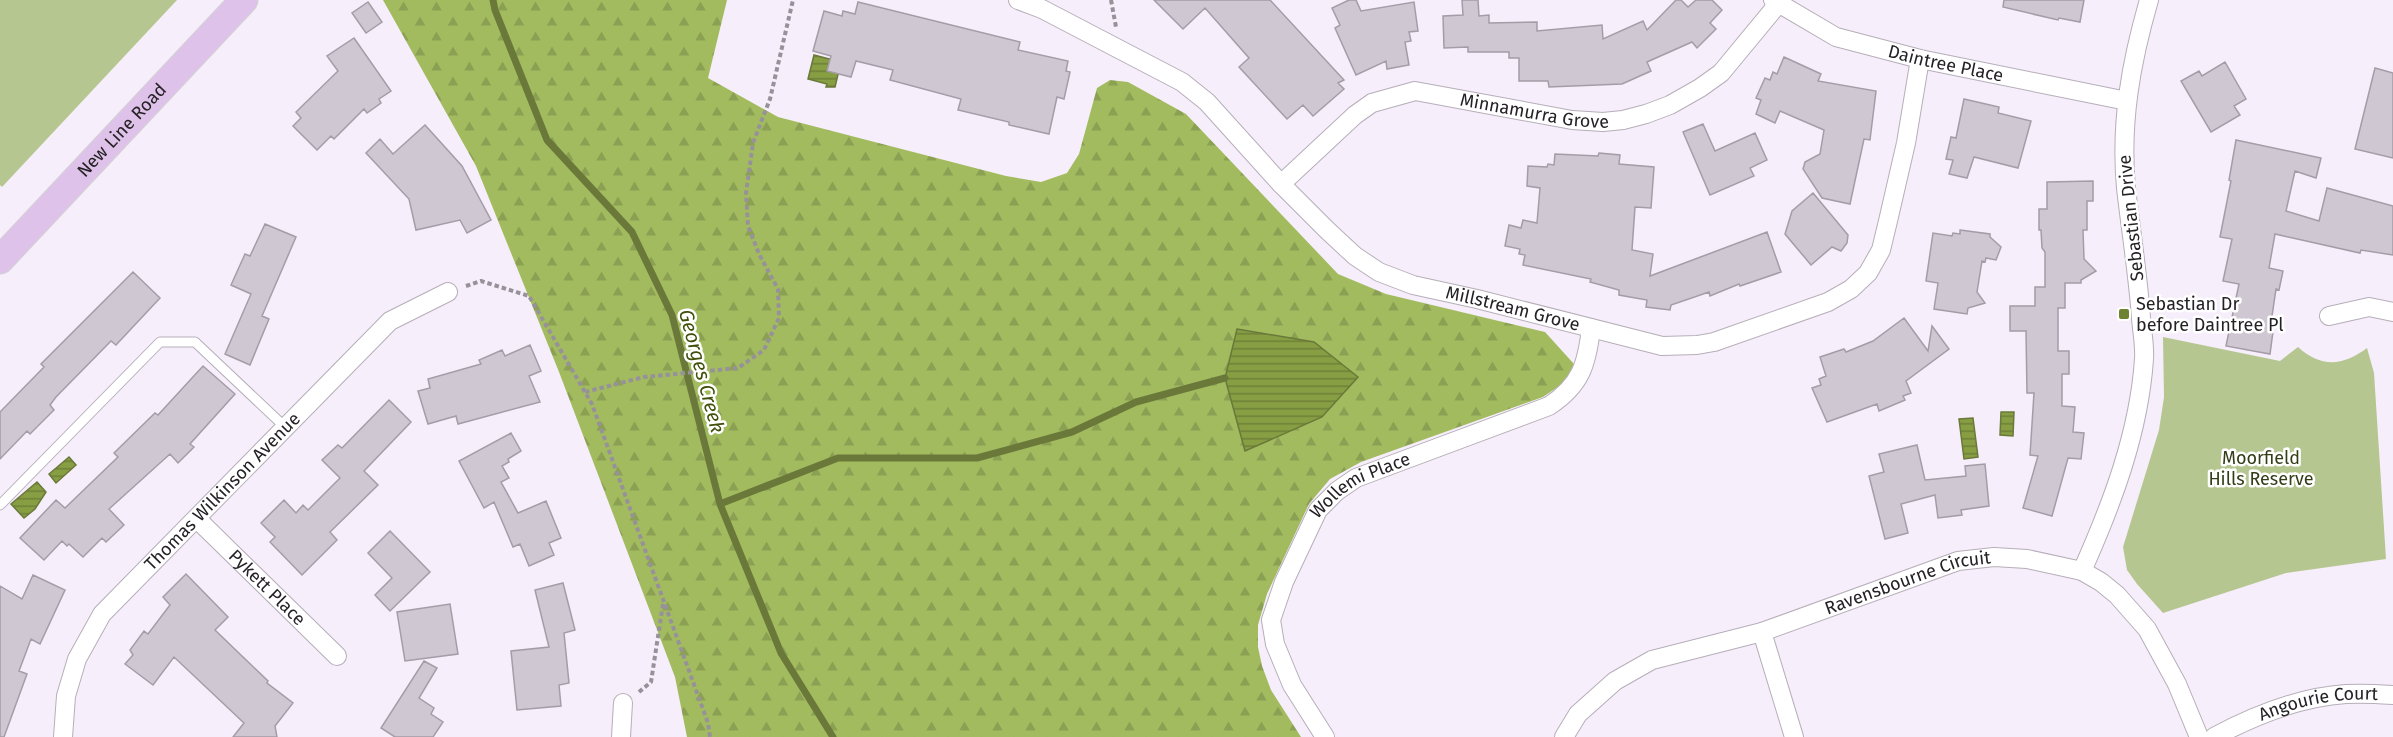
<svg xmlns="http://www.w3.org/2000/svg" width="2393" height="737" viewBox="0 0 2393 737" font-family="'Fira Sans',sans-serif">
<style>
.forest{fill:url(#forest-firs)}
.park{fill:#b6c690}
.water{fill:url(#water-rules);stroke:#6a793a;stroke-width:1.5}
.lines{fill:none;stroke-linecap:round;stroke-linejoin:round}
.stream{stroke:#6a793a;stroke-width:7}
.building{fill:#cfc7d2;stroke:#a49da7;stroke-width:1.5}
.service-casing{stroke:#b6aeb9;stroke-width:11}
.minor-casing{stroke:#b6aeb9;stroke-width:20}
.primary-casing{stroke:#d3d3d4;stroke-width:29}
.path{stroke:#97929a;stroke-width:4;stroke-dasharray:4.5 3;stroke-linecap:butt}
.service{stroke:#fff;stroke-width:9}
.minor{stroke:#fff;stroke-width:18}
.primary{stroke:#dec2e9;stroke-width:27}
.poi-dot{fill:#6e8232;stroke:#fff;stroke-width:2}
.labels{text-anchor:middle;stroke-width:5;stroke-linejoin:round;paint-order:stroke}
.street-label{font-size:18px;fill:#252226;stroke:#fff}
.poi-label{font-size:18px;fill:#252226;stroke:#fff;text-anchor:start}
.park-label{font-size:18px;fill:#333d17;stroke:#fff}
.water-label{font-size:20px;font-style:italic;fill:#404f0a;stroke:#fff}
</style>
<defs>
<pattern id="forest-firs" width="22" height="20" patternUnits="userSpaceOnUse" patternTransform="scale(1.5)"><rect width="22" height="20" fill="#a2bb5f"/><path d="M5 1l3.5 6h-7zM16 11l3.5 6h-7z" fill="#8ba052"/></pattern>
<pattern id="water-rules" width="6" height="5" patternUnits="userSpaceOnUse" patternTransform="scale(1.5)"><rect width="6" height="5" fill="#879e43"/><path d="M0 2.5h6" fill="none" stroke="#6e8038"/></pattern>
</defs>
<rect width="100%" height="100%" fill="#f6eefa"/>
<path class="forest" d="M383 0H727L708 78 778 117 1006 176 1041 182 1067 173 1079 154 1097 88 1110 80 1128 82 1186 114 1338 274 1386 294 1545 332 1574 364 1565 382 1543 397 1361 462 1330 479 1309 504 1267 594 1258 625V647L1262 666 1271 690 1301 737H687L675 677 559 372 476 166Z"/>
<path class="park" d="M0 0H177L2 187 0 185Z
M2163 337 2280 361 2298 347C2321 368 2343 366 2367 348L2374 373 2386 559 2286 573 2163 613 2137 584 2127 570 2123 547 2159 430 2164 397Z"/>
<path class="water" d="M814 55 841 62 835 87H826L827 84 808 79Z
M1237 329 1314 342 1358 377 1322 417 1245 451 1225 378Z
M2001 412H2014L2013 436 2000 435Z
M1973 418 1978 457 1964 459 1959 419Z
M69 457 76 465 56 483 49 474Z
M37 482 46 492 35 509 24 518 11 504Z"/>
<g class="lines">
<path class="stream" d="M493 0 495 10 547 140 632 232 672 315 720 504 781 653 833 737
M720 504 838 458H977L1072 432 1136 402 1225 378"/>
</g>
<path class="building" d="M1154 0H1270L1344 80 1338 83 1344 89 1313 116 1303 105 1287 119 1239 67 1249 58 1205 8 1183 29Z
M1349 0H1356L1361 11 1414 2 1418 31 1409 32 1411 41 1405 42 1409 65 1387 69 1386 61 1356 75 1335 28 1340 25 1332 8Z
M1462 0H1478L1479 16 1489 15V23L1537 22V31L1602 25 1603 39 1643 21 1647 30 1676 0H1681L1688 7 1696 0H1712L1722 10 1710 23 1716 29 1697 48 1692 42 1647 62 1651 71 1622 84 1549 87 1548 81H1519V58H1509V52H1468V47L1444 48 1443 16 1463 15Z
M2004 0H2084L2080 22 2059 18 2058 20 2003 7Z
M368 2 382 22 366 33 352 13Z
M858 2 1020 42 1018 50 1068 61 1066 71 1070 72 1064 99 1057 97 1049 134 1009 125V122L958 110 961 99 890 80 893 70 856 61 851 77 827 71 831 56 813 51 824 11 842 16 843 11 855 14Z
M354 38 391 91 379 99 381 103 367 113 364 109 334 139 331 136 317 150 293 126 301 118 296 112 338 71 327 56Z
M1784 57 1821 74 1818 81 1876 91 1870 140 1864 139 1850 204 1822 198 1803 169 1805 162 1820 154 1824 130 1780 111 1775 123 1756 114 1761 100 1756 98 1765 78 1770 80 1773 72 1777 74Z
M2225 62 2246 99 2234 106 2240 115 2211 132 2181 81 2199 71 2202 76Z
M2375 68 2393 73V158L2355 149Z
M1964 99 1999 107 1998 113 2031 121 2018 168 1974 157 1967 178 1949 174 1953 160 1946 159 1951 137 1956 138Z
M1703 124 1715 151 1755 133 1767 160 1750 168 1754 176 1710 195 1683 132Z
M425 125 462 166 491 220 467 233 460 220 416 230 409 199 366 153 380 139 393 154Z
M2236 140 2321 158 2316 178 2295 171 2286 211 2319 221 2327 188 2393 206V255L2361 250 2360 253 2275 234 2269 268 2283 271 2279 290 2276 289 2271 323 2274 324 2270 354 2226 346 2239 284 2223 281 2232 239 2220 237 2231 181 2229 180Z
M1599 153 1620 155 1619 164 1654 167 1651 208 1635 207 1632 250 1653 254 1650 276 1767 232 1781 272 1740 286 1739 284 1710 296 1709 292 1671 305 1670 310 1646 307 1647 300 1619 295V290L1590 282 1591 279 1523 265 1525 255 1519 254 1520 249 1505 246 1509 225 1521 228 1523 220 1537 223 1540 188 1527 186 1528 166 1547 167 1548 164 1554 165 1555 154 1598 156Z
M2093 181V201H2087V230H2083L2084 259 2096 271 2081 280V283H2065V308H2058V351H2069V374H2062V406L2075 407 2073 432 2084 433 2081 459 2068 458 2052 516 2023 508 2038 456 2030 455 2034 393H2027L2026 331H2010V306H2035V287H2045V252L2042 248 2041 230H2039V209H2047V182Z
M1813 193 1848 235 1847 243 1841 251 1832 247 1811 265 1785 234 1792 211Z
M265 224 296 237 262 316 269 319 250 365 225 354 251 294 231 285 245 254 250 256Z
M1960 230 1990 234V237L2001 247 1996 260 1986 258 1985 262 1982 261 1977 292 1985 303 1968 308 1967 314 1934 309 1938 283 1926 281 1933 233 1952 236 1953 233 1960 234Z
M133 272 160 298 116 345 111 341 56 397 50 405 54 410 30 434 27 431 0 459V412L44 367 41 364Z
M1904 318 1928 351 1932 326 1949 349 1906 381 1911 393 1903 396 1905 400 1879 411 1877 404 1827 422 1812 388 1821 385 1819 379 1826 376 1820 357 1844 349 1846 352 1873 341Z
M530 345 541 371 529 376 540 402 458 424 456 416 428 424 418 391 430 388 428 379 481 364 479 360 502 350 505 356Z
M203 366 235 394 190 444 194 447 178 463 170 454 109 509 124 525 106 542 102 538 83 557 69 544 67 546 62 541 44 560 20 538 56 500 65 508 118 457 114 453 155 413 158 415Z
M389 400 411 422 364 471 378 485 330 532 337 540 302 575 270 542 275 537 261 523 284 500 296 513 303 505 308 510 340 478 322 460 338 445 342 448Z
M511 433 521 451 508 459 509 462 502 466 509 478 501 482 518 513 546 501 561 538 549 543 554 555 529 566 520 544 513 547 494 502 484 508 459 461Z
M1917 445 1925 480 1966 476 1965 466 1985 464 1989 506 1961 510 1962 515 1938 518 1935 495 1901 504 1908 533 1885 539 1869 476 1884 472 1879 454Z
M390 531 430 572 390 611 375 595 392 578 368 553Z
M186 574 228 617 215 630 268 681 267 683 293 703 275 726 277 737H233L244 723 174 657 153 685 125 664 133 655 130 650 144 631 148 634 170 605 163 597Z
M33 575 65 590 40 644 31 639 19 671 27 674 4 737H0V586L22 599Z
M563 583 575 630 564 633 569 683 559 685 561 706 517 710 511 651 549 647 535 590Z
M450 604 458 654 405 661 397 612Z
M424 661 437 668 419 698 434 708 431 714 443 722 433 737H395L381 728Z"/>
<g class="lines">
<g class="service-casing">
<path id="service" d="M0 505 160 342H195L285 427"/>
</g>
<g class="minor-casing">
<g id="minor">
<path id="s1" d="M1018 0 1042 9 1182 82 1207 102 1281 184 1327 230 1355 256 1379 272 1413 285 1477 299 1662 346 1697 345 1714 342 1828 302 1851 289 1868 273 1881 250 1888 221 1906 143 1920 59"/>
<path id="s2" d="M1773 0 1836 37 1920 59 2127 101"/>
<path id="s3" d="M1281 184 1355 115 1372 103 1415 91 1572 120 1603 122 1623 120 1646 114 1670 105 1700 88 1721 73 1778 4"/>
<path d="M2329 316 2369 307 2393 312"/>
<path id="s4" d="M197 519 337 656"/>
<path d="M2082 571C2112 504 2139 433 2144 359 2145 346 2142 332 2141 318 2138 275 2131 232 2126 188 2120 123 2131 62 2149 0"/>
<path d="M1762 632 1794 737"/>
<path id="s5" d="M63 737 66 696 77 659 102 614 390 321 448 292"/>
<path d="M621 737 623 703"/>
<path id="s6" d="M1325 737 1292 685 1275 644 1271 620 1284 582 1318 510 1337 491 1356 478 1549 406C1581 385 1587 364 1591 328"/>
<path id="s7" d="M1564 737 1578 714 1615 681 1652 660 1762 632 1958 561 1994 557 2027 559 2082 571 2101 582 2117 595 2147 629 2177 684 2199 737"/>
<path id="s8" d="M2214 737C2255 715 2299 697 2346 694 2362 693 2378 694 2393 695"/>
</g>
</g>
<g class="primary-casing">
<g id="primary">
<path id="s9" d="M0 260 244 0"/>
</g>
</g>
<path class="path" d="M1111 0 1116 27
M466 286 481 281 529 296 592 404 708 723 710 737
M585 392 644 377 738 368 764 350 779 318 778 289 759 254 748 226 746 193 753 143 770 99 793 0
M639 692 651 682 663 604"/>
<use href="#service" class="service"/>
<use href="#minor" class="minor"/>
<use href="#primary" class="primary"/>
</g>
<rect class="poi-dot" x="2118" y="308" width="12" height="12" rx="3"/>
<g class="labels">
<g class="street-label">
<text dy="6" stroke="none"><textPath href="#s2" startOffset="186">Daintree Place</textPath></text>
<text dy="6" stroke="none"><textPath href="#s3" startOffset="288">Minnamurra Grove</textPath></text>
<text dy="6" stroke="none"><textPath href="#s9" startOffset="178">New Line Road</textPath></text>
<text transform="translate(2131 218) rotate(-96)" y="6">Sebastian Drive</text>
<text dy="6" stroke="none"><textPath href="#s1" startOffset="597">Millstream Grove</textPath></text>
<text dy="6" stroke="none"><textPath href="#s6" startOffset="300">Wollemi Place</textPath></text>
<text dy="6" stroke="none"><textPath href="#s5" startOffset="303">Thomas Wilkinson Avenue</textPath></text>
<text dy="6" stroke="none"><textPath href="#s7" startOffset="387">Ravensbourne Circuit</textPath></text>
<text dy="6" stroke="none"><textPath href="#s4" startOffset="98">Pykett Place</textPath></text>
<text dy="6" stroke="none"><textPath href="#s8" startOffset="111">Angourie Court</textPath></text>
</g>
<g class="poi-label">
<text x="2136" y="310">Sebastian Dr<tspan x="2136" dy="21">before Daintree Pl</tspan></text>
</g>
<g class="park-label">
<text x="2261" y="464">Moorfield<tspan x="2261" dy="21">Hills Reserve</tspan></text>
</g>
<g class="water-label">
<text transform="translate(702 371) rotate(75)" y="7">Georges Creek</text>
</g>
</g>
</svg>
